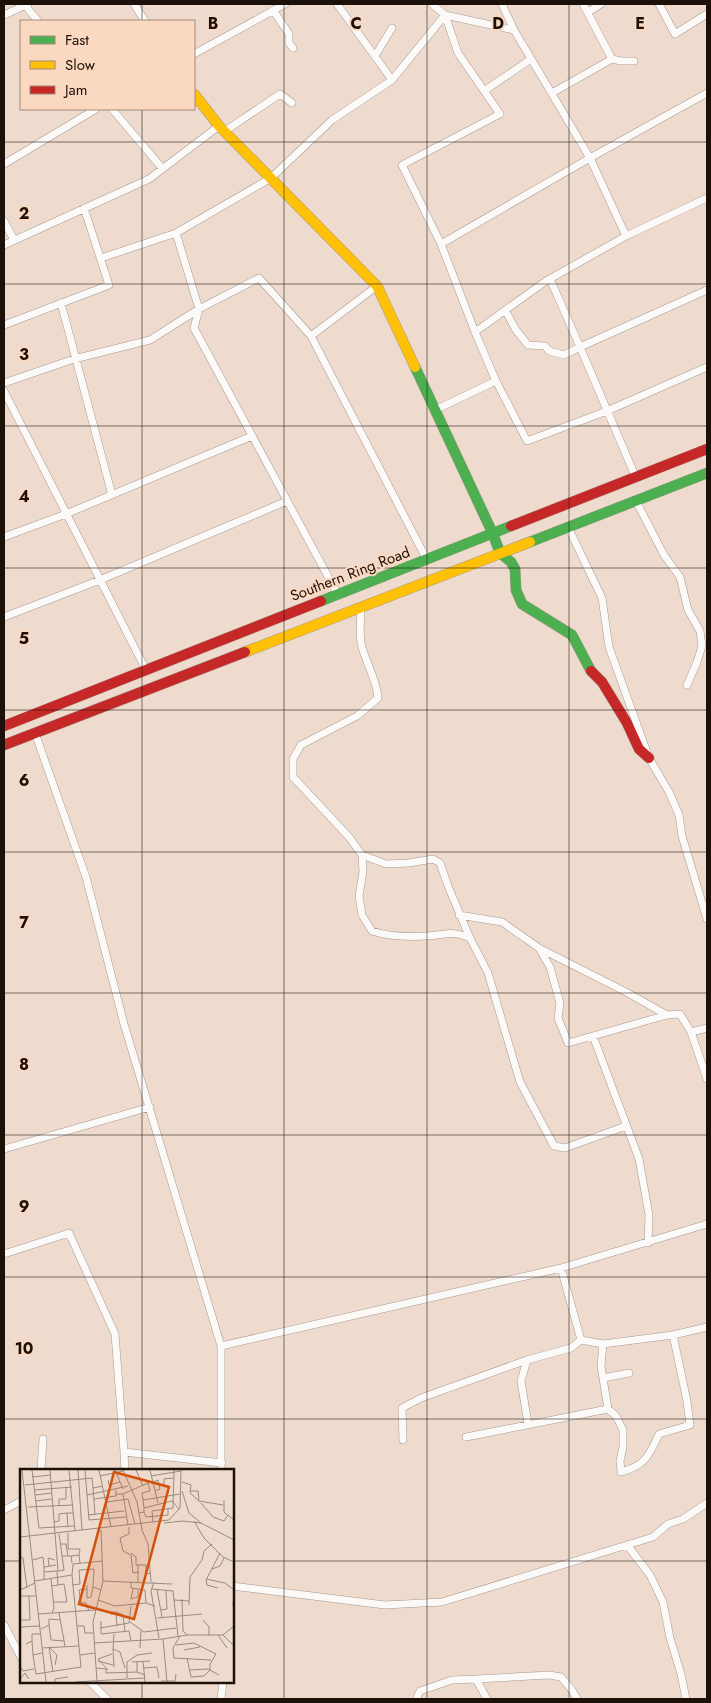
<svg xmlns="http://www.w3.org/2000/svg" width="711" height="1703" viewBox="0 0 711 1703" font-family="Jost,sans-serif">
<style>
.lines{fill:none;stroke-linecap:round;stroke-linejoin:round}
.street-casing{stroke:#a7998f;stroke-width:8}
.fast-casing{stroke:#a7998f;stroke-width:11}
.slow-casing{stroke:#a7998f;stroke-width:11}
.jam-casing{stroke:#a7998f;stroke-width:11}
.street{stroke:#fcfaf8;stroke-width:7}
.fast{stroke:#4caf50;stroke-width:10}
.slow{stroke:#ffc107;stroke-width:10}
.jam{stroke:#c62828;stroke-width:10}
.grid{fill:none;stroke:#1c1108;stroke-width:1;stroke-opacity:0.55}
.labels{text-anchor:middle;stroke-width:4;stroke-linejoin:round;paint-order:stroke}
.street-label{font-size:15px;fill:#1c1108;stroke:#fbd9c1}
.inset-road{fill:none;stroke:#9a8a7f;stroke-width:1}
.view{fill:#d4520c;fill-opacity:0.15;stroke:#d4520c;stroke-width:2.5}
.inset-edge{fill:none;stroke:#1c1108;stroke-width:2.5}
.grid-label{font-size:16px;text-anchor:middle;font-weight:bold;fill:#1c1108;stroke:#fbd9c1;stroke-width:4;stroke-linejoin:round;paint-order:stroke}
</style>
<rect width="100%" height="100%" fill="#eedbce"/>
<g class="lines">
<g class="street-casing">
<path id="street" d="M24 4 38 21
M134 4 145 21
M337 4 392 80
M432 4 445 15 514 30
M502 4 514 30 590 158 626 236
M659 4 675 34 707 14
M273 10 289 34V43L293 48
M588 12 601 4
M4 15 28 4
M194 54 285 4
M375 56 392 28
M612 59 621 61H634
M484 91 531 59
M552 93 612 59 583 4
M112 109 162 168
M225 131 280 94 292 103
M4 164 96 109
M4 221 14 240
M176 233 271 178 332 120 392 80 445 15 458 53 500 114 402 165 441 244
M4 245 149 179 219 126
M101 258 176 233 199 309 194 328 338 595
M61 303 112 495
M505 310 516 330 528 345 545 346 549 351 564 355 580 347 550 279
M4 325 109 285 84 208
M475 332 441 244 590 158 707 93
M311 336 377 286
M496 381 475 332 546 281 626 236 707 198
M4 383 74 359 150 340 199 309 259 278 311 336 427 560
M4 391 146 670
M435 410 496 381 527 441 607 411 707 367
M636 478 580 347 707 290
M636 501 664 555 680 577 688 610 700 631 702 646 697 662 687 685
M568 527 602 598 609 647 649 758 669 792 679 815 682 836 707 919
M4 537 66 514 252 436
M361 607C361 618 359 632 361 643 365 662 377 679 378 698L357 716 301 745 293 759V777L349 837 362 855 363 872 359 896 362 915 372 931C390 937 408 937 427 936 446 935 451 930 470 938L488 973 520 1082 554 1146 565 1148 626 1126
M4 617 100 580 287 501
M35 733 86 877 124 1024 221 1346V1470
M362 855 386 864 409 863 433 859 440 863 448 886 470 938
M459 915 502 922 539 948 550 967 560 1003 558 1018 568 1043 667 1015 680 1014 691 1032 707 1079
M539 948 626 992 667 1015
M691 1032 707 1028
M593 1036 639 1159 649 1215 648 1243
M4 1149 150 1107
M4 1254 69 1233 115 1334 124 1452
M561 1268 581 1340 603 1344 673 1335 707 1327
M603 1344 601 1366 608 1409 616 1416 623 1430V1447L620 1461 621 1472C645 1466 649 1456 659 1434L690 1425 687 1401 673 1335
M221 1346 561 1268 707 1224
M603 1378 629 1373
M528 1424 521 1381 527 1360 571 1348 581 1340
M466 1437 608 1409
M403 1440 402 1408 421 1398 527 1360
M41 1470 43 1439
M125 1470 124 1452 222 1463
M4 1510 21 1501
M627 1545 650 1575 663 1602 670 1638 681 1674 686 1699
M232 1586 385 1605 442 1602 653 1537 668 1524 683 1519 707 1503
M4 1625 21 1657
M476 1679 549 1675 561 1677 572 1690 577 1699
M90 1682 107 1699
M221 1699 223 1682
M418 1699 417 1697 420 1691 452 1680 476 1679 487 1699"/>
</g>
<g class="fast-casing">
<path id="fast" d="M415 367 493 534 500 553 511 562 515 569 516 590 522 604 572 635 591 671
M530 542 707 473
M321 601 511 526"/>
</g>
<g class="slow-casing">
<path id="slow" d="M194 94 219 126 377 286 415 367
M245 652 530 542"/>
</g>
<g class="jam-casing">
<path id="jam" d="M511 526 707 449
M591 671 602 682 627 723 639 749 649 758
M4 726 321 601
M4 745 245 652"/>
</g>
<use href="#street" class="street"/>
<use href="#fast" class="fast"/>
<use href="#slow" class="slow"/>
<use href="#jam" class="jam"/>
</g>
<path class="grid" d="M142 4V21M284 4V1699M427 4V1699M569 4V1699M142 109V1470M4 142H707M4 284H707M4 426H707M4 568H707M4 710H707M4 852H707M4 993H707M4 1135H707M4 1277H707M4 1419H707M4 1561H21M232 1561H707M142 1682V1699"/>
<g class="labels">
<g class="street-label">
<text transform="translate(350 574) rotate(-21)" y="5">Southern Ring Road</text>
</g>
</g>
<g transform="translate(20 1469)">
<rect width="214" height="214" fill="#eedbce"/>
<path class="inset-road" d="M2 1 26 213M12 1 19 59 54 57M30 1 38 102 44 101 39 65M58 1 62 61M65 1 69 51 106 48M79 1 91 58M95 1 103 20M103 1 117 33 122 61 128 75M116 1 123 17M130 1 138 34M49 2 55 62M80 7 103 2M131 7 161 2M12 8 31 6M88 11 89 16 100 13M133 13 138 11 139 16 140 20 135 22M162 13 171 16 170 24 179 32 203 36M5 16 72 9 73 19M139 16 144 15V10L153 9M14 21 52 18M162 22 169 44M171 22H178L179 31M96 25H103L108 56M103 25 128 14 130 22 122 24 123 31M15 26 32 24M67 26 108 17M74 30 96 27V21M204 31V43L208 47M15 32 32 30M87 33 108 30 115 55M181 34 193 48 204 52 208 46 214 51M39 36V30H46V18M8 38 53 36M124 39 123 31 160 25M124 43V39L152 32 159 40M119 44 124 43 126 48 148 46V40M68 46 104 42M75 46 73 19 83 17M163 52 181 54 169 44M174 52 184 69 203 88 214 93M34 53 39 52V45L47 44M133 53 132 42 153 39 154 1M144 54 163 52M181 54 214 71M48 58 47 44H53M109 58V65L100 69 103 82 111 86 113 104 119 103M48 64V80M0 68 149 51 160 39 161 1M41 75H46L48 87M128 75 131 113M48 80H60L59 86M111 84 116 88V96H126V104L131 105M0 87 3 89 7 119M42 87H51L52 94M51 87 59 86 60 94M13 91 23 88 24 98M29 97 28 89 35 91M192 100 200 97 204 89M24 103 37 102 38 116M52 106 53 95 82 92M31 110 34 139 32 144M186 110 205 114 214 121M24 111V98L36 96M83 112 152 115M111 113V119L125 121 126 134M118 113V96M134 113 131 122 139 169M52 116 60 115 59 101 74 100 73 118M67 116V129L71 128 73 118 81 121M32 117 44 115 47 133H33M198 119 187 116 186 111 200 84M66 120 59 121 61 134H66L69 142M113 120 111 130 118 128V121M132 120 153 122 158 167M0 121 15 114M137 121 142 148M0 127H16M162 130 163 162 167 166M78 131 95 137 126 134 135 137M154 131 169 132M213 133 214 148M169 136 170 108 182 91 184 82 192 75M141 141 147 140 146 122M96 143 103 146 105 163M39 144 45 177M18 145 75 141M92 146 91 143H96L97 157M137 149 182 145M0 151H10L9 127M183 151 189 158V166M81 152V165L109 162 111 172M110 153 124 163 156 159M29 156 31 171 44 172M57 157H64L65 164H73M0 158 20 157M80 159 109 154 111 137M21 160 29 156V150L40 151M198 166 207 179M203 166 214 177M143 170 167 166H203L214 157M12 172 13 186 22 184M74 174 143 170 147 213M6 175 12 172V165H21M156 176 174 174 196 185 190 195V201M29 178 33 203M22 179 59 177M30 179 37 186 35 196M120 179 121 162M93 180 94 165M164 181 180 178M13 186 16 205 61 198 52 106 15 112M60 186 75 184M154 189 191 191M154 189 153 179 160 167M167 189 171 208 184 207 190 201M78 192 93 196M123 192 125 213M112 193 130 192M117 193V203L125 206M0 197 3 202 14 200M94 198 93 180 100 183 105 199M76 199 86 200V204L117 203M124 199 137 198 139 209M88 201 78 190 92 185M169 201 188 200 199 206M107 209V193L117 186 132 184M0 210 5 204 9 210M141 212H155L156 205M35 213V210L48 208M55 213 125 209M77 213 73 153 83 112 81 61"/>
<path class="view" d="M94 3 149 18 114 150 59 135Z"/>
<rect width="214" height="214" class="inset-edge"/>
</g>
<g class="grid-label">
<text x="213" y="29">B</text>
<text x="356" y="29">C</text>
<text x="498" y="29">D</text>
<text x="640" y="29">E</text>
<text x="24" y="219">2</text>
<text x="24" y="360">3</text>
<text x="24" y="502">4</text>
<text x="24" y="644">5</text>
<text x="24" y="786">6</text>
<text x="24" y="928">7</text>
<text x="24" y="1070">8</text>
<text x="24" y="1212">9</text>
<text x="24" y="1354">10</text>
</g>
<rect width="711" height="1703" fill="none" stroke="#1c1108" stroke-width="10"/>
<rect x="20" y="20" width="175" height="90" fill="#fbd9c1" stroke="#a28977"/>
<rect x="30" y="36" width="25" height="8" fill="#4caf50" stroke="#a28977"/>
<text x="65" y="45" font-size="15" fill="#1c1108">Fast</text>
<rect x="30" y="61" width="25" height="8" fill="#ffc107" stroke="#a28977"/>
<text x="65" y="70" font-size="15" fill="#1c1108">Slow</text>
<rect x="30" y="86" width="25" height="8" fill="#c62828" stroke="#a28977"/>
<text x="65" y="95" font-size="15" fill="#1c1108">Jam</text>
</svg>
